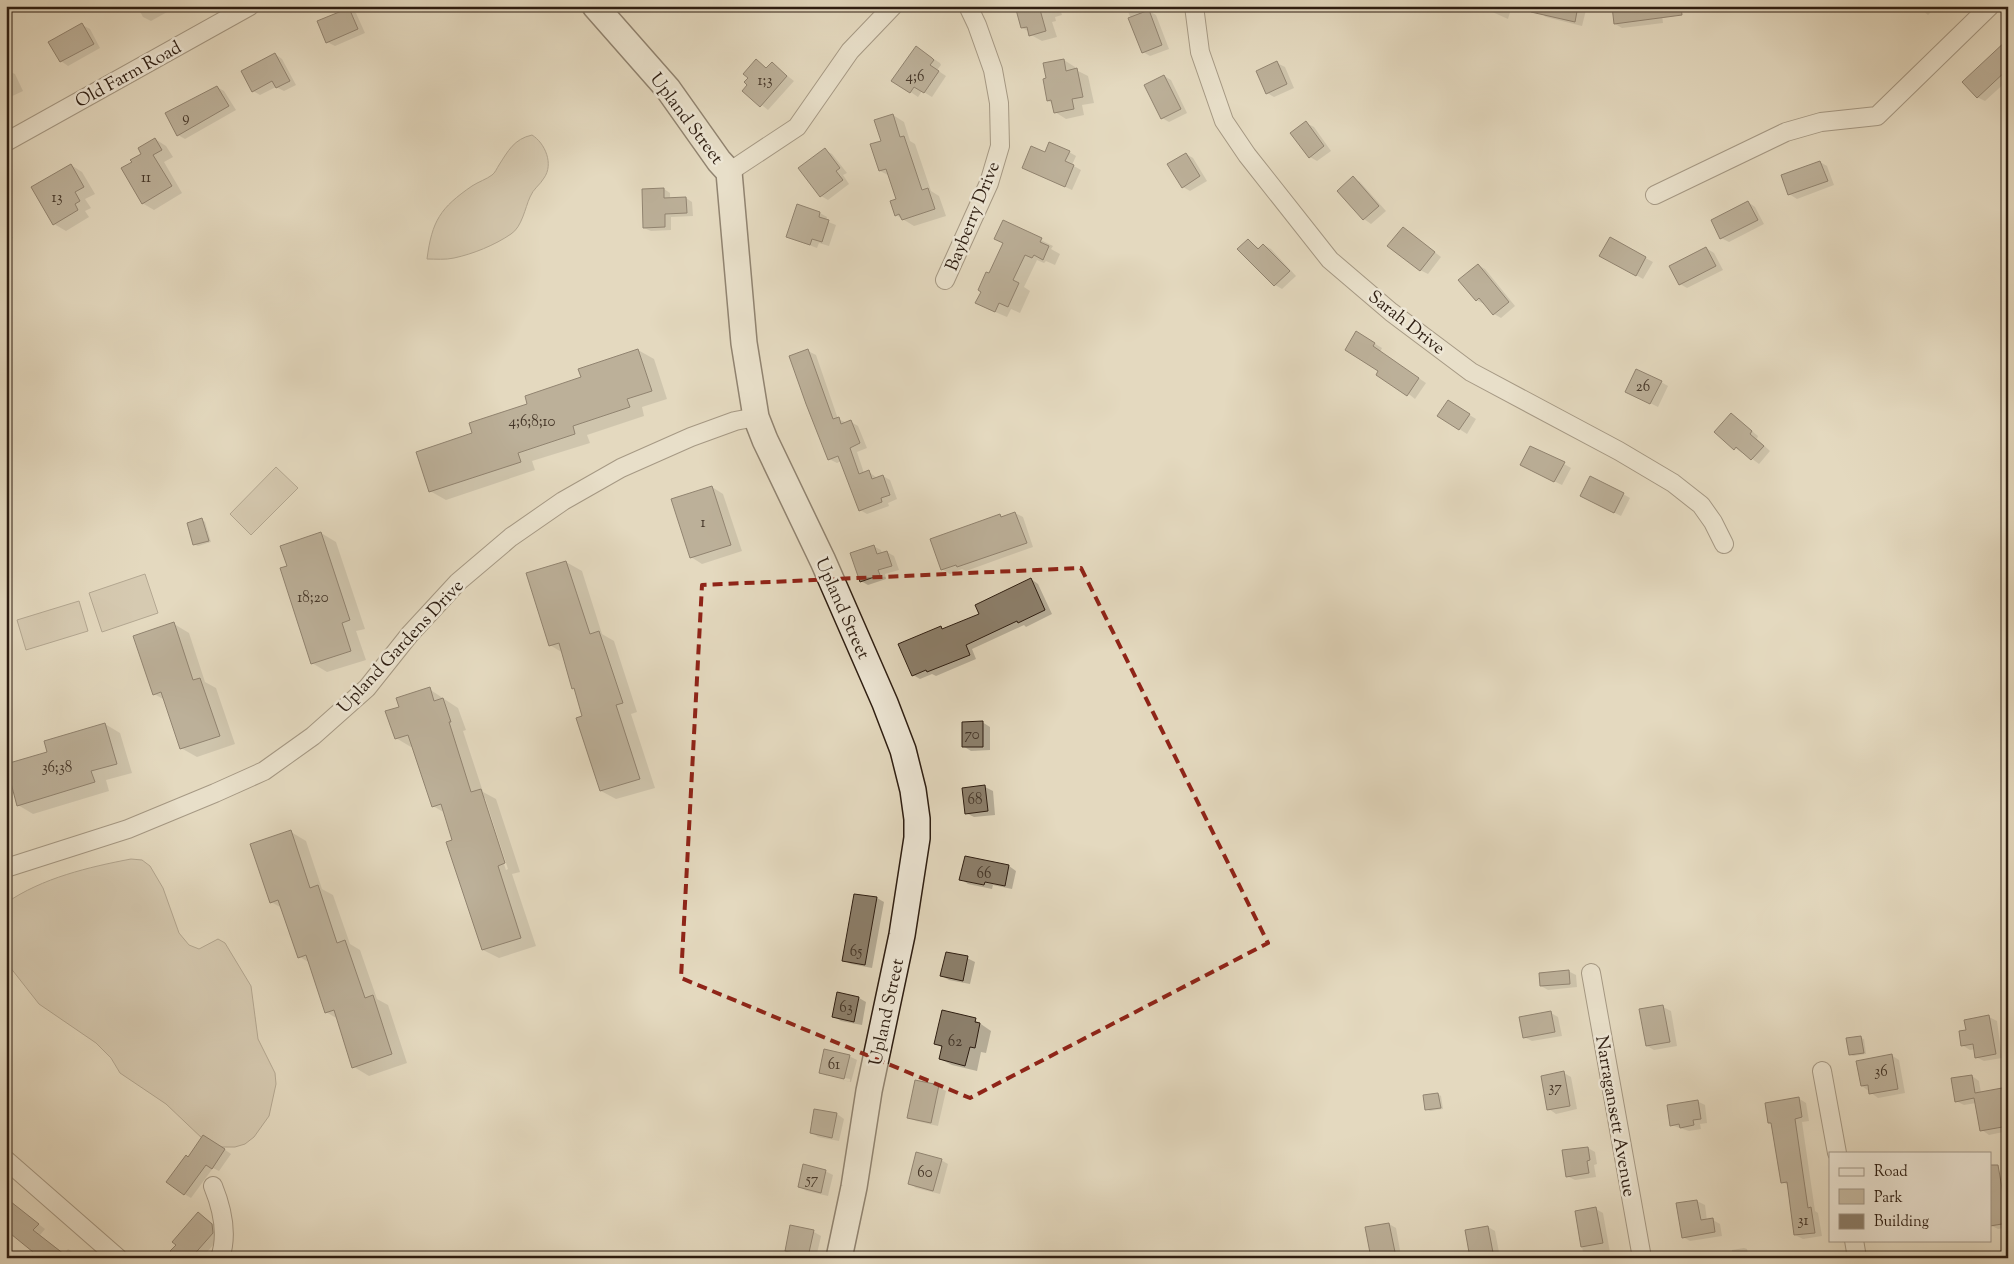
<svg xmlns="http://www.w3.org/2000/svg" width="2014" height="1264" viewBox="0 0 2014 1264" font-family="'Sorts Mill Goudy',serif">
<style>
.green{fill:#c5b9a1;stroke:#796b59}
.shadow{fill:#0003;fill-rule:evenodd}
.building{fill:#8c7f6b;stroke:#2d1d11}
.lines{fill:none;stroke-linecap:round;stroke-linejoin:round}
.street-casing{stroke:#5b4c3c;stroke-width:20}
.secondary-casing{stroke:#2d1d11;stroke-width:28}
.street{stroke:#ede6d5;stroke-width:18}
.secondary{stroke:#ede6d5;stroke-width:25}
.marked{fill:none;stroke:#8f2418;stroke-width:4;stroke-dasharray:10 6;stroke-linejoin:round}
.labels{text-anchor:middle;stroke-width:5;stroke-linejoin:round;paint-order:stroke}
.number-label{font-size:15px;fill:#453628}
.street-label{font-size:18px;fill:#2d1d11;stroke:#ede6d5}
</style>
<rect width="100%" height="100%" fill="#e4d9bf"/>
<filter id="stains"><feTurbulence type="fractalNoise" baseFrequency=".004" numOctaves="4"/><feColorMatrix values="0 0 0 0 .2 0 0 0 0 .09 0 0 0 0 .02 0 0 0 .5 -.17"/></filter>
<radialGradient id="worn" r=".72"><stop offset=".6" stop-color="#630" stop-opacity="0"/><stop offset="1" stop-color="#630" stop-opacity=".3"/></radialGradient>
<path class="green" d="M532 135C545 143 554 164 544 178 540 185 533 189 530 197 525 208 522 227 511 234 495 245 473 254 454 258 446 260 435 259 427 259 432 221 440 208 472 186 478 182 487 179 492 175 495 173 497 168 499 165 508 151 514 139 532 135Z
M276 467 298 488 251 535 230 514Z
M145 574 158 613 102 632 89 593Z
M79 601 88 631 26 650 17 620Z
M131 859 142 860 150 866 163 888 179 933 189 945 199 949 218 939 225 943 251 986 258 1039 275 1073 276 1084 269 1116 254 1137 245 1144 235 1147H221L205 1141 166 1104 120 1073 111 1058 96 1043 39 1004 6 962V903C42 878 89 867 131 859Z"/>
<path class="shadow" d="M137 6H176V7L151 21 143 17Z
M412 6H432L421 12Z
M1016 6H1059L1062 15 1055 17 1056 21 1052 22 1057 37 1042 41 1031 35 1030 32 1022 28Z
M1126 6H1148L1149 11 1156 15 1169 49 1150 56 1143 52Z
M1247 6H1271L1270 8Z
M1479 6H1518L1516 12 1511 9 1508 19Z
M1540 6H1587L1582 26 1546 17 1539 12Z
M1661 6 1663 23 1622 28 1615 24Z
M1917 6H1937L1928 15Z
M349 9 356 13 365 33 335 46 327 42Z
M82 25 90 29 100 48 68 66 61 61Z
M2008 39V80L1985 101 1977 97 1963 82Z
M923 52 940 63 941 65 937 70 946 76 932 97 922 91 918 97 893 80Z
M275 54 282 59 296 85 284 91 276 87 260 95 253 91Z
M1064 60 1075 67 1076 70 1088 76 1094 103 1082 105 1084 115 1066 119 1055 112 1053 103 1048 101V79Z
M756 61 768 69 772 64 794 81 768 110 744 91 749 85V78Z
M1277 63 1285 67 1294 88 1274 97 1267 93Z
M6 70 15 74 23 91 6 99Z
M1164 76 1171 80 1187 113 1169 122 1162 118Z
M217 87 224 91 236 110 185 139 178 135Z
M893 115 904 122 910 141 915 144 931 191 939 196 946 216 914 226 896 215 898 200 890 176 880 171 882 142Z
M1306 123 1314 127 1331 151 1317 161 1310 157Z
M155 139 166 146 173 157 164 162 182 193 154 210 142 203 143 154Z
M825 150 832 154 847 173 843 175 849 184 828 200 821 196Z
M1069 152 1076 156 1072 165 1081 170 1072 190 1031 171 1045 153Z
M1186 154 1193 158 1207 181 1190 191 1183 187Z
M1820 162 1827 166 1834 185 1797 199 1789 194Z
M71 165 82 172 95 194 85 199 91 208 85 211 89 217 66 231 54 224Z
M1353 178 1360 182 1386 211 1371 224 1364 219Z
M664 189 670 193V199L686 198 692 202 693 216 671 217V230L651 231 644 228Z
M1748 202 1755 207 1764 224 1729 242 1721 238Z
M798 205 820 213 827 217 826 221 836 225 829 246 819 243 817 248 788 237Z
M1004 222 1053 246 1051 249 1060 254 1055 265 1046 261 1044 263 1037 260 1024 287 1030 291 1020 313 1011 309 1007 317 988 309 989 275 1004 243Z
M6 226 13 238 6 242Z
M1403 228 1441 257 1428 274 1420 270Z
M1610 239 1653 262 1643 279 1601 255Z
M1248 240 1260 249 1264 245 1271 249 1296 276 1282 289 1275 285Z
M1706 248 1714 253 1723 270 1687 288 1680 284Z
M1478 265 1485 269 1515 306 1501 318 1494 314 1485 303 1484 304 1476 300Z
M1357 333 1382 348 1380 352 1426 383 1415 399 1380 371Z
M638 350 654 359 667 399 642 407 644 416 587 435 590 443 532 461 535 470 446 500 430 491 474 434Z
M808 351 816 355 838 419 847 423 851 422 858 426 867 448 857 452 864 473 869 472 877 478 883 476 890 480 897 499 888 503 889 506 867 514 860 510 841 461 837 463 829 459Z
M1661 382 1668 386 1658 407 1634 395Z
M1455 406 1476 419 1467 434 1439 416Z
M1731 414 1758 436 1757 439 1770 451 1759 464 1743 452 1742 453 1735 448Z
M1564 464 1571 468 1562 485 1529 469Z
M712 487 723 494 742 551 702 564 691 557Z
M1623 494 1630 498 1621 516 1589 500Z
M1015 513 1023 517 1033 547 966 571 962 569 950 574 942 569 1000 516 1003 517Z
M202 520 205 522 211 542 198 546 194 544Z
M321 533 336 542 365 629 356 631 366 660 327 672 312 663 288 566Z
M873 546 881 550 882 554 887 552 894 556 899 570 885 574 886 579 868 585 861 581Z
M566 562 582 571 602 634 614 641 637 712 631 714 655 788 616 799 601 791 584 716 563 653 550 645Z
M1031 579 1038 584 1052 614 1026 627 1024 625 972 649 976 659 936 676 932 674 920 679 913 675 941 628 944 629 981 614Z
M174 624 189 633 205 682 216 688 235 744 197 757 181 748 165 700 154 694Z
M429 689 458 708 466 730 463 731 483 792 496 799 520 872 512 874 536 946 499 958 483 950 445 813 433 806 414 746 411 747 396 738 400 707ZM482 798H485L508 869 506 870Z
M982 722 990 727V750L971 751 963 746Z
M105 724 120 733 132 773 106 780 109 791 33 814 18 805 6 765 49 753Z
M985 787 993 791 995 815 974 817 966 813Z
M291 832 306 841 322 889 333 895 350 944 360 950 377 999 388 1005 407 1063 369 1076 354 1067 338 1019 326 1012 310 963 300 957 282 908 271 902Z
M1009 866 1016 871 1012 889 993 885 992 889 968 884 961 879Z
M877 898 884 902 872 968 851 964 843 960Z
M967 958 975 962 970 984 949 980 942 976Z
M1568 971 1576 975 1577 987 1548 990 1541 986Z
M859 998 866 1002 862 1025 841 1021 833 1016Z
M1663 1007 1671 1011 1677 1046 1654 1050 1647 1046Z
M1551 1013 1558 1017 1562 1036 1532 1041 1524 1037Z
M1989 1017 1997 1021 2002 1058 1984 1061 1976 1057 1975 1049 1970 1050 1962 1045 1967 1031Z
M975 1020 991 1031 986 1053 981 1052 977 1071 952 1065 940 1059 943 1048 935 1043Z
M1861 1038 1864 1039 1866 1054 1853 1056 1850 1054Z
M1891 1055 1899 1060 1905 1093 1878 1098 1862 1086Z
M849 1056 857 1060 851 1082 827 1076 850 1082V1079L827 1074V1076L820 1072Z
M1564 1073 1571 1077 1577 1109 1556 1114 1549 1109Z
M1972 1076 1979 1081 1981 1093 2002 1089 2008 1092V1131L1989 1135 1982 1130 1976 1103 1964 1105 1956 1101Z
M938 1087 946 1091 938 1126 916 1121 908 1117Z
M1438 1094 1441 1096 1443 1109 1430 1111 1426 1109Z
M1798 1098 1806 1103 1809 1121 1802 1122 1815 1211 1818 1213 1822 1236 1803 1239 1795 1235 1788 1185 1783 1182 1773 1124 1769 1122Z
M1697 1101 1705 1105 1707 1123 1700 1124 1701 1129 1689 1131 1671 1125Z
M815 1110 837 1114 844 1119 839 1141 818 1137 811 1132Z
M211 1140 231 1154 219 1171 213 1168 191 1198 184 1194 189 1158Z
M1588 1148 1595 1152 1597 1164 1594 1165 1596 1177 1575 1180 1567 1176Z
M941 1160 948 1164 940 1194 916 1188 909 1183Z
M825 1171 833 1175 828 1196 807 1191 799 1187Z
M2002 1190 2008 1194V1227L1998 1229 1990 1225Z
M6 1199 45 1229 40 1235 64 1254 68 1249 81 1258H30L35 1252Z
M1697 1201 1705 1205 1707 1221 1713 1220 1720 1224 1722 1236 1690 1241 1683 1237Z
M1596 1209 1603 1213 1611 1258H1584L1576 1212Z
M199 1213 220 1229V1237L202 1258H179Z
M1389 1224 1396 1228 1401 1256 1399 1258H1372Z
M791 1227 814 1232 821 1236 816 1258 793 1255 786 1250Z
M1488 1227 1495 1231 1500 1258H1472Z
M1744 1248 1747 1249 1749 1258H1733L1732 1250Z"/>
<path class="building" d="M1015 6H1039L1046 31 1029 36 1027 27 1021 28Z
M1532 6H1578L1575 22 1531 12Z
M1612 6H1681L1682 15 1614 24Z
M349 8 358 29 326 43 317 21Z
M1149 10 1162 45 1142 53 1128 18Z
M82 23 94 44 60 62 48 42Z
M2008 39V69L1977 98 1962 82Z
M916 46 932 58 934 60 930 65 939 71 924 93 914 87 910 93 891 81Z
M275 53 290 81 276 88 272 81 252 92 241 71Z
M756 59 766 68 772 62 787 76 760 107 742 91 747 85 744 82 748 78 743 74Z
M1064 59 1066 71 1077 68 1083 97 1072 99 1074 109 1054 113 1051 100 1047 101 1043 79 1046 78 1043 63Z
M1277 61 1287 84 1266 94 1256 71Z
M1164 75 1181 109 1161 119 1144 85Z
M217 86 229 106 177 136 165 113Z
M893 114 900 137 904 136 922 190 928 188 935 209 902 220 899 214 895 216 890 201 896 199 886 169 879 171 870 144 881 141 874 120Z
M1306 121 1324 146 1309 158 1290 133Z
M155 138 162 150 153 155 172 186 142 204 121 168 132 162 130 160 141 154 138 148Z
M1049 142 1070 151 1065 161 1074 165 1065 187 1022 168 1031 146 1045 152Z
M825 148 840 168 836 171 843 180 820 197 798 168Z
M1186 153 1200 176 1182 188 1167 164Z
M1820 161 1828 181 1788 195 1781 175Z
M71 164 84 187 75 192 80 201 75 204 78 210 53 225 31 187Z
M1353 176 1379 206 1363 220 1337 191Z
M664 188V198L686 197 687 213 665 214V227L643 228 642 189Z
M1748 201 1758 220 1720 239 1711 220Z
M797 204 820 212 819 217 829 220 822 242 812 239 810 245 786 237Z
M1003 220 1042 238 1040 242 1049 246 1043 260 1034 255 1032 258 1025 255 1013 280 1019 283 1008 307 999 303 995 312 975 303 981 292 978 290 986 272 989 273 1003 243 994 239Z
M1403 227 1435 252 1420 271 1387 246Z
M1610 237 1646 257 1636 276 1599 256Z
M1248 239 1258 249 1263 244 1290 271 1274 286 1237 249Z
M1706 247 1716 266 1679 285 1669 266Z
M1478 264 1509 302 1493 315 1479 298 1476 301 1458 280Z
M1356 331 1375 343 1373 346 1419 378 1407 396 1376 375 1378 371 1345 350Z
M638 349 652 391 627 399 630 407 573 426 575 434 518 453 521 462 429 492 416 452 472 433 469 423 527 404 525 396 581 377 578 369Z
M808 349 833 419 839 417 841 424 851 420 860 443 850 448 859 474 869 470 872 479 883 475 890 495 881 498 882 502 859 511 838 456 828 460 806 404 789 356Z
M1636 369 1662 381 1650 404 1625 392Z
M1448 400 1470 414 1459 430 1437 416Z
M1731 413 1752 431 1750 434 1764 446 1751 460 1736 447 1734 450 1714 432Z
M1530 446 1565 462 1554 482 1520 465Z
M1590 476 1624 493 1614 513 1580 496Z
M712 486 731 545 690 558 671 499Z
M1015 512 1027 543 957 567 956 565 941 570 930 539 1000 514 1001 517Z
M202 518 209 541 193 545 187 523Z
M321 532 350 620 342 623 351 651 311 664 280 568 287 566 280 546Z
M874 545 877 554 887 551 892 566 878 570 880 575 860 582 850 553Z
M566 561 590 634 599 631 623 703 616 705 640 779 600 791 576 718 582 716 574 688 572 689 559 643 549 646 526 573Z
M1031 578 1045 610 1018 623 1017 621 966 645 970 655 927 672 926 670 912 676 898 644 941 626 942 629 979 614 975 605Z
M174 622 193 680 200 678 220 736 180 749 161 692 153 695 133 636Z
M430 687 434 701 443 698 451 722H449L471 792 481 789 505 863 498 866 521 938 482 950 446 842 452 840 441 804 432 807 408 735 395 739 385 711 399 707 396 698Z
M983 721V747H962V722Z
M105 723 117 764 91 771 95 782 17 806 6 764 47 752 44 741Z
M985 785 988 811 965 814 962 788Z
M291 830 310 888 318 885 337 943 345 940 365 998 373 995 392 1054 352 1068 334 1010 325 1013 306 955 298 958 278 900 270 903 250 844Z
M965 856 1009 865 1005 886 985 882 984 885 959 880Z
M854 894 877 897 865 965 842 961Z
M946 952 968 956 963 981 940 976Z
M1569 970 1570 984 1540 986 1539 973Z
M837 992 859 997 854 1022 832 1017Z
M1663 1005 1670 1042 1646 1046 1639 1009Z
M942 1010 976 1018 975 1022 980 1023 975 1048 970 1047 965 1066 939 1059 942 1046 934 1044Z
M1551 1011 1555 1032 1523 1038 1519 1017Z
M1989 1015 1996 1054 1975 1058 1973 1044 1961 1046 1959 1031 1966 1030 1964 1020Z
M1861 1036 1864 1053 1849 1055 1846 1038Z
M824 1049 850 1055 844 1079 819 1073Z
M1892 1054 1898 1089 1869 1094 1868 1085 1861 1086 1856 1061Z
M1564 1071 1570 1106 1547 1110 1541 1076Z
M1972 1075 1975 1093 2002 1088 2008 1126 1980 1131 1974 1098 1955 1102 1951 1078Z
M915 1080 939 1085 931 1123 907 1118Z
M1438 1093 1441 1108 1425 1110 1423 1095Z
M1799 1097 1802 1117 1795 1119 1808 1208 1811 1207 1815 1233 1794 1235 1787 1182 1781 1183 1771 1123H1768L1765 1103Z
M1698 1100 1701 1119 1693 1120 1694 1125 1680 1128 1679 1124 1670 1126 1667 1105Z
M814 1109 837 1113 832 1138 810 1133Z
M203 1135 225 1149 212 1169 206 1165 184 1195 166 1182 186 1155 188 1157Z
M1588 1147 1590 1160 1587 1161 1589 1173 1566 1177 1562 1150Z
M916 1152 942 1159 933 1191 908 1184Z
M803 1164 826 1170 821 1193 798 1187Z
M1990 1165H1998L2004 1200H2008V1223L1990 1226Z
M6 1198 39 1224 33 1230 69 1258H29L33 1252 6 1230Z
M1697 1200 1701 1220 1713 1218 1715 1232 1682 1238 1676 1203Z
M1596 1207 1603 1243 1581 1247 1575 1211Z
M198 1212 212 1224 213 1233 191 1258H178L170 1251 176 1245 172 1242Z
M1389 1223 1395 1252 1392 1253V1258H1371L1365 1227Z
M790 1225 814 1230 808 1257 785 1251Z
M1488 1226 1494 1258H1470L1465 1230Z"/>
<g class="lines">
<g class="street-casing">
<path id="street" d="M1194 6 1200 52 1224 121 1247 155 1330 260 1391 312 1471 372 1619 451 1673 483 1701 505 1713 522 1724 544
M6 142 250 6
M729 172 797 127 850 51 893 6
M1655 195 1786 132 1821 122 1877 116 1990 6
M945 280 989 183 1000 146 999 103 993 70 977 25 968 6
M6 868 128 829 215 793 264 771 313 736 367 688 410 634 458 582 511 537 563 501 621 468 691 437 735 421 756 417
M1591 973 1642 1258
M1822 1071 1837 1153
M6 1160 118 1258
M213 1186C222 1208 228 1235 220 1258
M1854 1240 1857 1258"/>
</g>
<g class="secondary-casing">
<path id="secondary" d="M595 6 668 89 719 161 729 172 744 343 756 417 765 440 823 561 885 703 903 750 913 790 917 819V838L902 935 869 1091 854 1187 839 1258"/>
</g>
<use href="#street" class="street"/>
<use href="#secondary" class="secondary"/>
</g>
<path d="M0 0H2014V1264H0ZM1081 568 1268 943 970 1098 681 978 702 585Z" fill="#e4d9bf" fill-opacity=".55" fill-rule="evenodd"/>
<path class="marked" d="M1081 568 1268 943 970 1098 681 978 702 585Z"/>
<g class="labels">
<g class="number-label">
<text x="915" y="81">4;6</text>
<text x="765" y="85">1;3</text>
<text x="186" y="122">9</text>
<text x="146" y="182">11</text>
<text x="57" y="202">13</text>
<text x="1643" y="391">26</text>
<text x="532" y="426">4;6;8;10</text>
<text x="703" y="527">1</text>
<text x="313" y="602">18;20</text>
<text x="972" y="739">70</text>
<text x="57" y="772">36;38</text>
<text x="975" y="804">68</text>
<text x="984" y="878">66</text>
<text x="856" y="956">65</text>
<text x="846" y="1012">63</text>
<text x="955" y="1046">62</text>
<text x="834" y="1069">61</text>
<text x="1881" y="1076">36</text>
<text x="1555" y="1092">37</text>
<text x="925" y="1177">60</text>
<text x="812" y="1184">57</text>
<text x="1803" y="1225">31</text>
</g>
<g class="street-label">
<text transform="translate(128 74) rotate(-29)" y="6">Old Farm Road</text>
<text transform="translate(687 118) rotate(53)" y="6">Upland Street</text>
<text transform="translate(972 216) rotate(-68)" y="6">Bayberry Drive</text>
<text transform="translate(1407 322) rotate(38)" y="6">Sarah Drive</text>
<text transform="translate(843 608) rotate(66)" y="6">Upland Street</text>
<text transform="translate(400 646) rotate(-47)" y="6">Upland Gardens Drive</text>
<text transform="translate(886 1012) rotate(-78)" y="6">Upland Street</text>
<text transform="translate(1616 1116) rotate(80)" y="6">Narragansett Avenue</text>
</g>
</g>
<rect width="2014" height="1264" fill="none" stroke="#e4d9bf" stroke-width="25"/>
<rect x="8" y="8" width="1999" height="1249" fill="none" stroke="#2d1d11" stroke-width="2.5"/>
<rect x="12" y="12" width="1989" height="1239" fill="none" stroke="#2d1d11"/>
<rect x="1829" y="1152" width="162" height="90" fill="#ede6d5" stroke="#a09687"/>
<rect x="1839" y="1168" width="25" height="8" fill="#ede6d5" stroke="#a09687"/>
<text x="1874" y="1176" font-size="15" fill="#2d1d11">Road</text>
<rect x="1839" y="1189" width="25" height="15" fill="#c5b9a1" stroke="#a09687"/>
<text x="1874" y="1202" font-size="15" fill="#2d1d11">Park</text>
<rect x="1839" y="1214" width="25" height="15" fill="#8c7f6b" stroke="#a09687"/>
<text x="1874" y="1226" font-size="15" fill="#2d1d11">Building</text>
<rect width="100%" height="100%" filter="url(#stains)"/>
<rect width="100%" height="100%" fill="url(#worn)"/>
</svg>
